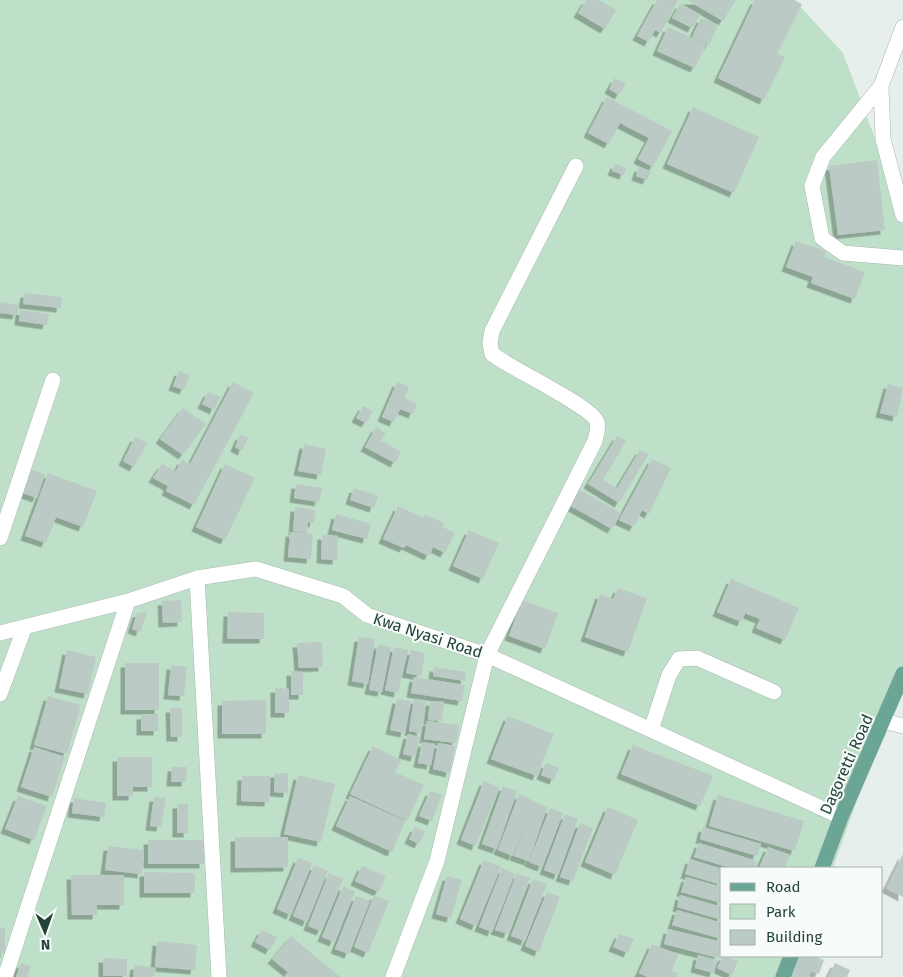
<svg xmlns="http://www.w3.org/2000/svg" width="903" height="977" viewBox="0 0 903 977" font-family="'Fira Sans',sans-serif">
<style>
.green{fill:#bfe0c8}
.building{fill:#bbcac4;filter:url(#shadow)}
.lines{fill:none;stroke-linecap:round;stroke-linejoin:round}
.minor-casing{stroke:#a8b8b2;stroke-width:16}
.major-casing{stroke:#c2cac8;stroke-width:16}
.minor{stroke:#fff;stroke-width:15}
.major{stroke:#6aa596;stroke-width:15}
.labels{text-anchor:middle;stroke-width:4;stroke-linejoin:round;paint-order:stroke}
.street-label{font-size:16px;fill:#24423a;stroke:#f7fbf9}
</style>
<defs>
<filter id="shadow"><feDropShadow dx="-4.5" dy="4.5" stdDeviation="0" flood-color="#0004"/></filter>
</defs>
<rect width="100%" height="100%" fill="#e6efeb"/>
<path class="green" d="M0 0H794L843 53 903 213V671L833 868H722V956H802L794 977H0Z"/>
<path class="building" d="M586 0H599L616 10 605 29 578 13Z
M657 0H678L661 33 655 30 649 42 637 36Z
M687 0H736L723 21Z
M755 0H794L802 4 777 54 785 57 764 100 718 78Z
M680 4 700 15 692 28 672 18Z
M701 18 718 25 709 45 692 37Z
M668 27 706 44 695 68 657 51Z
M615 78 626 84 619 95 609 89Z
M607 97 672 131 653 167 638 159 649 138 620 123 609 144 588 133Z
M693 107 759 137 734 193 667 164Z
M877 160 885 230 838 235 829 166Z
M615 164 626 168 624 175 612 171Z
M639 167 651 171 647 180 636 176Z
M796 241 826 251 824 257 865 272 855 299 811 283 813 277 786 267Z
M25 293 62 297 61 308 23 304Z
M0 302 19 305 17 315 0 313Z
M20 310 49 314 47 325 19 321Z
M179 371 190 375 184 390 173 386Z
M233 382 254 393 194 505 166 491 168 486 153 478 162 464 176 471 182 460 190 464Z
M397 382 409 387 404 398 417 404 413 414 400 409 394 422 382 417Z
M888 384 903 388 897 417 880 413Z
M208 392 220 397 214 410 202 404Z
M363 406 373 411 366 423 356 418Z
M183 408 206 424 183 455 160 439Z
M376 427 386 434 380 440 401 452 395 463 365 447Z
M240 435 248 438 242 451 235 447Z
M617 436 626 441 603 480 617 488 640 450 649 454 619 503 588 484Z
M135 437 147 443 134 467 123 461Z
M304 444 326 449 321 475 298 471Z
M652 459 671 468 649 514 642 510 634 527 619 520Z
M225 464 255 478 225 540 196 527Z
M27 468 45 474 37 498 20 492Z
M48 473 97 491 83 527 56 517 46 543 25 536Z
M296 484 322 488 319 502 294 498Z
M354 488 378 496 374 508 350 500Z
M578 489 621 513 612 529 569 505Z
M398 506 424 518 425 514 444 523 443 527 455 533 445 553 433 547 429 556 406 545 404 548 383 539Z
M295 507 316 510 314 523 308 522 307 533 293 531Z
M336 514 371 524 367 539 332 530Z
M469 530 499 543 483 579 453 566Z
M290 532 313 534 311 559 288 557Z
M322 535 338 536 337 560 321 559Z
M731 579 799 608 785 640 756 628 760 619 745 613 742 622 717 612Z
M618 588 647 598 628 652 585 637 600 594 613 599Z
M181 600 182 622 163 623 162 601Z
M522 600 558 613 545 649 509 636Z
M147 612 140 632 132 629 137 613Z
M228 612 264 613V639H227Z
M359 637 375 639 368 684 352 681Z
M322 642 323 667 299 668 297 643Z
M378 644 391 647 382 692 369 690Z
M394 647 408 650 398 693 385 690Z
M67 650 96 657 88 694 59 688Z
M411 650 425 653 421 676 406 673Z
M125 663H159V710H125Z
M171 665 187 667 184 696 168 695Z
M434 667 466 672 465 681 433 676Z
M291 671 303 672V695H291Z
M414 677 465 685 462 701 411 693Z
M275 688 289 689V713H275Z
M48 696 81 705 67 754 34 745Z
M397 699 411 701 405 733 390 730Z
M414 699 426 701 421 733 409 731Z
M266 700V734H222V701Z
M430 701 444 702 442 721 428 720Z
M170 708H182V737H171Z
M158 714V731H141V715Z
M508 716 554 734 537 776 491 759Z
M427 721 459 725 456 743 424 739Z
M408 734 420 737 415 757 403 754Z
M422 742 435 744 431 765 418 763Z
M438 743 455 746 450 773 433 769Z
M633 745 713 776 700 806 621 774Z
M373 746 401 760 395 772 424 785 407 821 350 794Z
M34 747 65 757 52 797 21 787Z
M117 757H152V787H133V796H117Z
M546 763 559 768 554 780 541 775Z
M172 767H187L186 782H171Z
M275 773H288V793L274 792Z
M298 775 335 784 321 842 284 834Z
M242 776H270L269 802 241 801Z
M484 781 499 787 476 846 461 840Z
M503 786 517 791 497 849 482 844Z
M430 791 442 795 432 821 419 816Z
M519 794 547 807 529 861 514 856 527 818 513 856 498 850Z
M718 795 804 821 795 851 709 826Z
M18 796 47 806 34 840 5 829Z
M350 796 405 821 392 852 336 826Z
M154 797 166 798 161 827 150 826Z
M74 798 106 803 104 817 72 813Z
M177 804H188V833H177Z
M608 807 638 820 615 875 585 862Z
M550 808 563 813 542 867 529 862Z
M565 814 578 819 558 875 544 870Z
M580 823 593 828 573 881 560 877Z
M415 827 425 832 419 844 409 839Z
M703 827 761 844 757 856 700 839Z
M235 837H288V867L235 868Z
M148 840H204V864H148Z
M699 843 757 861 754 868H731L694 857Z
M108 846 144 850 142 874 105 870Z
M768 847 790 855 784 868H759Z
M903 854V897L886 888Z
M298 858 312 863 291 915 277 909Z
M690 859 722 869V885L685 874Z
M484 860 501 867 476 926 460 919Z
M314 865 328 871 307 922 293 916Z
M362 866 386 876 379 892 355 881Z
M502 868 515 874 492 932 479 927Z
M144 872 195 873V893H144Z
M329 873 343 879 321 931 308 926Z
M517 873 530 878 508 934 495 930Z
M71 875H124V905H97V915H72Z
M447 876 462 880 451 918 436 914Z
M686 877 722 887V903L681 892Z
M533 879 547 884 525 941 511 936Z
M343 886 355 891 334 942 322 937Z
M547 892 560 897 539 952 525 946Z
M374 895 389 901 368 953 354 947Z
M680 895 722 907V920L677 907Z
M356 896 370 901 349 954 335 949Z
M677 910 722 923V939L672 925Z
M0 928H5V953H0Z
M668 929 722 942 718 958 664 944Z
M262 930 277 937 270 950 255 942Z
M619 934 634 939 628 953 613 947Z
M291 936 340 977H284L288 972 272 959Z
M157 941 197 945 195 970 155 967Z
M652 944 678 955 672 971 678 974 677 977H648L639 973Z
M698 955 717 960 714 973 695 968Z
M723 956 738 961 732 975 717 968Z
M799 956H813L824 960 819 974 811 971 809 977H791Z
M103 958 127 959V976H103Z
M21 963 31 966 27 977H16Z
M835 963 850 970 847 977H828Z
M135 965 156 968 154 977H133Z"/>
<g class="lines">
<g class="minor-casing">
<path id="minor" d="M903 27 881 86 883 139 903 215
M881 86 823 157 812 186 822 238 843 253 903 258
M0 538 53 380
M197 578 219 977
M0 633 128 601 197 578 256 569 343 596 367 615 487 655 841 817
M0 694 24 629
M884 721 903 726
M651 730 669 675 679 659 697 658 774 692
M5 977 128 601
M393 977 437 861 487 655 595 441C596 435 599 429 597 422 593 407 510 368 492 354L490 343 492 331 576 166"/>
</g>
<g class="major-casing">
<path id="major" d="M822 868 841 817 903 674
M783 977 791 956"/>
</g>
<use href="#minor" class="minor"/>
<use href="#major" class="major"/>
</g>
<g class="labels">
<g class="street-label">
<text transform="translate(428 635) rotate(18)" y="6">Kwa Nyasi Road</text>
<text transform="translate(846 764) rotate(-66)" y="6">Dagoretti Road</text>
</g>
</g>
<rect x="720" y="867" width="162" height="90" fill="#f7fbf9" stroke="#a3b1ad"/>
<rect x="730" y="883" width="25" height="8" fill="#6aa596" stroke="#a3b1ad"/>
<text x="766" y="892" font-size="15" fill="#24423a">Road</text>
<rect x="730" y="904" width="25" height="15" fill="#bfe0c8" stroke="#a3b1ad"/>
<text x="766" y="917" font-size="15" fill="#24423a">Park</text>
<rect x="730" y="930" width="25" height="15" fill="#bbcac4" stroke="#a3b1ad"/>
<text x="766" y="942" font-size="15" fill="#24423a">Building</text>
<g transform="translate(45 932) rotate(178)" stroke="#f7fbf9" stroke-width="4" paint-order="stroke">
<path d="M0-4L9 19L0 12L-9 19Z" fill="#24423a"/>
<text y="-8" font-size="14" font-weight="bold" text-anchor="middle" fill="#24423a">N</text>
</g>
</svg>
